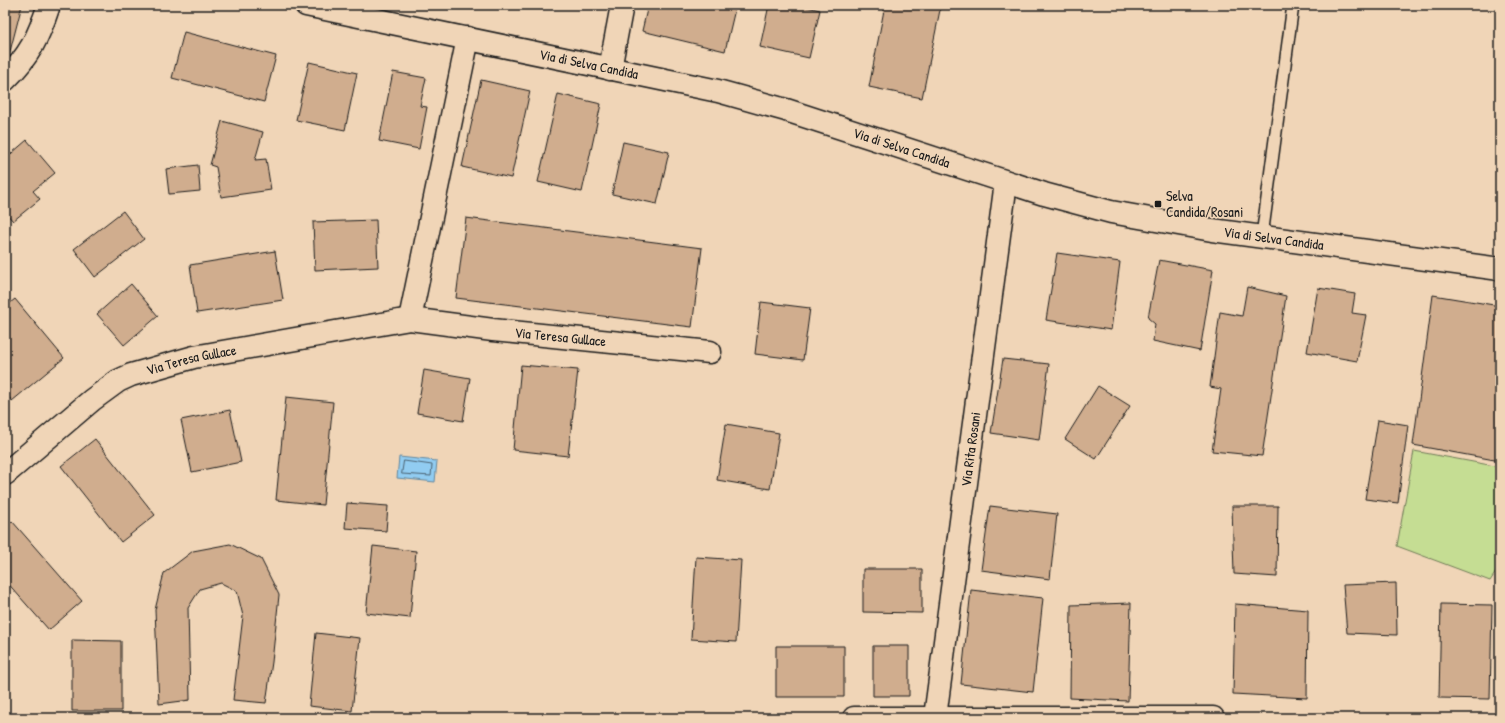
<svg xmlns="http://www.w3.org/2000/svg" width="1505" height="723" viewBox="0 0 1505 723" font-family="'Patrick Hand',sans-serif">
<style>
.green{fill:#c5dd93;stroke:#707c58}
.water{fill:#91ccf1;stroke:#62869c}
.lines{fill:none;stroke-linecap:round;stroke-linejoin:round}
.shore{stroke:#4b6271;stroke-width:1}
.building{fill:#d0ad8e;stroke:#1c1c1c}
.service-casing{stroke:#1c1c1c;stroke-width:14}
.minor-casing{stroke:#1c1c1c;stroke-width:25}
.tertiary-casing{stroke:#1c1c1c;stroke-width:25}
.service{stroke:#f0d5b7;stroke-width:11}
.minor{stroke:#f0d5b7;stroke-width:22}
.tertiary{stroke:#f0d5b7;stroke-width:22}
.poi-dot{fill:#1c1c1c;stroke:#f0d5b7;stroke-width:1.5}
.labels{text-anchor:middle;stroke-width:3.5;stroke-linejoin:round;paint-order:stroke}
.street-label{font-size:14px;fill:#1c1c1c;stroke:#f0d5b7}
.poi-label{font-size:14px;fill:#1c1c1c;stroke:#f0d5b7;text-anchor:start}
</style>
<rect width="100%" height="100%" fill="#f0d5b7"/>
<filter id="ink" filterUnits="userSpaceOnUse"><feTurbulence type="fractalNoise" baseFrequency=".025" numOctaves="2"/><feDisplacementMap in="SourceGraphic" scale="8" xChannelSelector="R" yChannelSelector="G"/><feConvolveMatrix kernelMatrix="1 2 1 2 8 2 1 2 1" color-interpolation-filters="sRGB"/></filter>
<g filter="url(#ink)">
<path class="green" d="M1414 451 1500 467V566L1490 581 1397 546Z"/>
<path class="water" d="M399 457 437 461 435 482 397 478Z"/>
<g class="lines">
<path class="shore" d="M404 461 432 465 431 476 402 474Z"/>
</g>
<path class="building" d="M5 5H22L7 63 5 62Z
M648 5H736L725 51 642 31Z
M769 5H798L820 10 809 58 760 47Z
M885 5H941L922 98 869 87Z
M184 32 276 56 264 102 172 78Z
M309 62 357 73 345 130 296 120Z
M393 72 426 78 420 106 427 107 419 149 379 141Z
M481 80 530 91 511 178 462 167Z
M558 94 601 104 582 192 538 182Z
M222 121 263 132 255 160 266 159 271 190 221 197 216 167 210 165Z
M27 140 55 173 33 191 40 199 13 221 5 212V159Z
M623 142 669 152 657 204 612 194Z
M198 165 200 191 169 194 166 169Z
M123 211 144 239 95 277 74 249Z
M466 218 702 248 692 327 456 298Z
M376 220 378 267 315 270 313 222Z
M275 251 283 300 197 313 190 265Z
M1057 253 1120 262 1111 330 1046 320Z
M1159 260 1213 270 1200 351 1153 341 1155 324 1148 318Z
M131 284 158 316 124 345 97 314Z
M1247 287 1286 296 1262 456 1212 451 1221 389 1210 387 1220 312 1242 316Z
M1318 288 1355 294 1352 313 1366 315 1357 361 1307 352Z
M1433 295 1500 306V461L1413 445Z
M15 299 64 358 12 401 5 392V307Z
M761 302 810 308 803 360 755 354Z
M1003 359 1049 364 1039 440 991 433Z
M521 365 578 370 568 456 513 450Z
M424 370 470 378 463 421 417 413Z
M1098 386 1130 406 1096 459 1065 439Z
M286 397 333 402 323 505 276 500Z
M230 410 241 462 192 472 181 420Z
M1378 420 1408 425 1398 503 1365 499Z
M726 424 779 433 770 489 717 480Z
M95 439 155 515 121 542 61 466Z
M347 503 388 506 386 531 345 528Z
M990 506 1057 514 1050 579 981 570Z
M1232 506H1278L1277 577 1234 574Z
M12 521 82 601 49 630 5 580V527Z
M230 544 261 559 279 595 272 662 266 703 233 700 243 616 237 591 221 583 200 589 188 608 190 700 159 704 155 610 164 573 193 551Z
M373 546 416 551 410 618 366 613Z
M696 557 741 560 736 642 691 639Z
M863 569H922V613L863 612Z
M1396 583 1397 635 1347 633 1343 585Z
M971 590 1043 598 1033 692 961 684Z
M1131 603 1128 701 1070 698 1071 605Z
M1235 604 1308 610 1307 698 1233 694Z
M1441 604 1492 605 1490 699 1439 698Z
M316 633 360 638 352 711 309 706Z
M72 640 121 641V711H72Z
M776 646H844V697H776Z
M873 646H909V696H873Z"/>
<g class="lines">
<g class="service-casing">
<path id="service" d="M1262 236 1293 5"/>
</g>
<g class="minor-casing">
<g id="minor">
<path d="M610 69 622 5"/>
<path d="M5 80C30 55 38 38 49 5"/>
<path d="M410 319 468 38"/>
<path id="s1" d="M5 474 92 400 118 381 131 375 194 357 358 328 410 319 493 330 710 352"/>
<path id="s2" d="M935 717 1006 182"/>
<path d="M854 718H1213"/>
</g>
</g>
<g class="tertiary-casing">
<g id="tertiary">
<path id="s3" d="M306 5 718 91 786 110 1044 194 1111 212 1212 230 1500 269"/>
</g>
</g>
<use href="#service" class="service"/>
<use href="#minor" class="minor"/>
<use href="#tertiary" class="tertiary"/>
</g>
</g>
<rect class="poi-dot" x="1154" y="200" width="8" height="8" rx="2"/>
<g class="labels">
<g class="street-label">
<text dy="5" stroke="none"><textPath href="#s3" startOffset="289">Via di Selva Candida</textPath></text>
<text dy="5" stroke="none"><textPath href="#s3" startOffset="613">Via di Selva Candida</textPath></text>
<text dy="5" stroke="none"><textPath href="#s3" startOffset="997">Via di Selva Candida</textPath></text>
<text dy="5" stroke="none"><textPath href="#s1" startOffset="597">Via Teresa Gullace</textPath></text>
<text dy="5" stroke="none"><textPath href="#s1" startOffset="223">Via Teresa Gullace</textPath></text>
<text dy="5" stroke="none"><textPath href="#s2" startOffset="270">Via Rita Rosani</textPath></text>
</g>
<g class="poi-label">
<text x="1166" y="201">Selva<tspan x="1166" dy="16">Candida/Rosani</tspan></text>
</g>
</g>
<rect width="1505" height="723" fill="none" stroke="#f0d5b7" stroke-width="20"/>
<rect x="10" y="10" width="1485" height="703" fill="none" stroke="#1c1c1c" stroke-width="1.5" filter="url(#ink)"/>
</svg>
